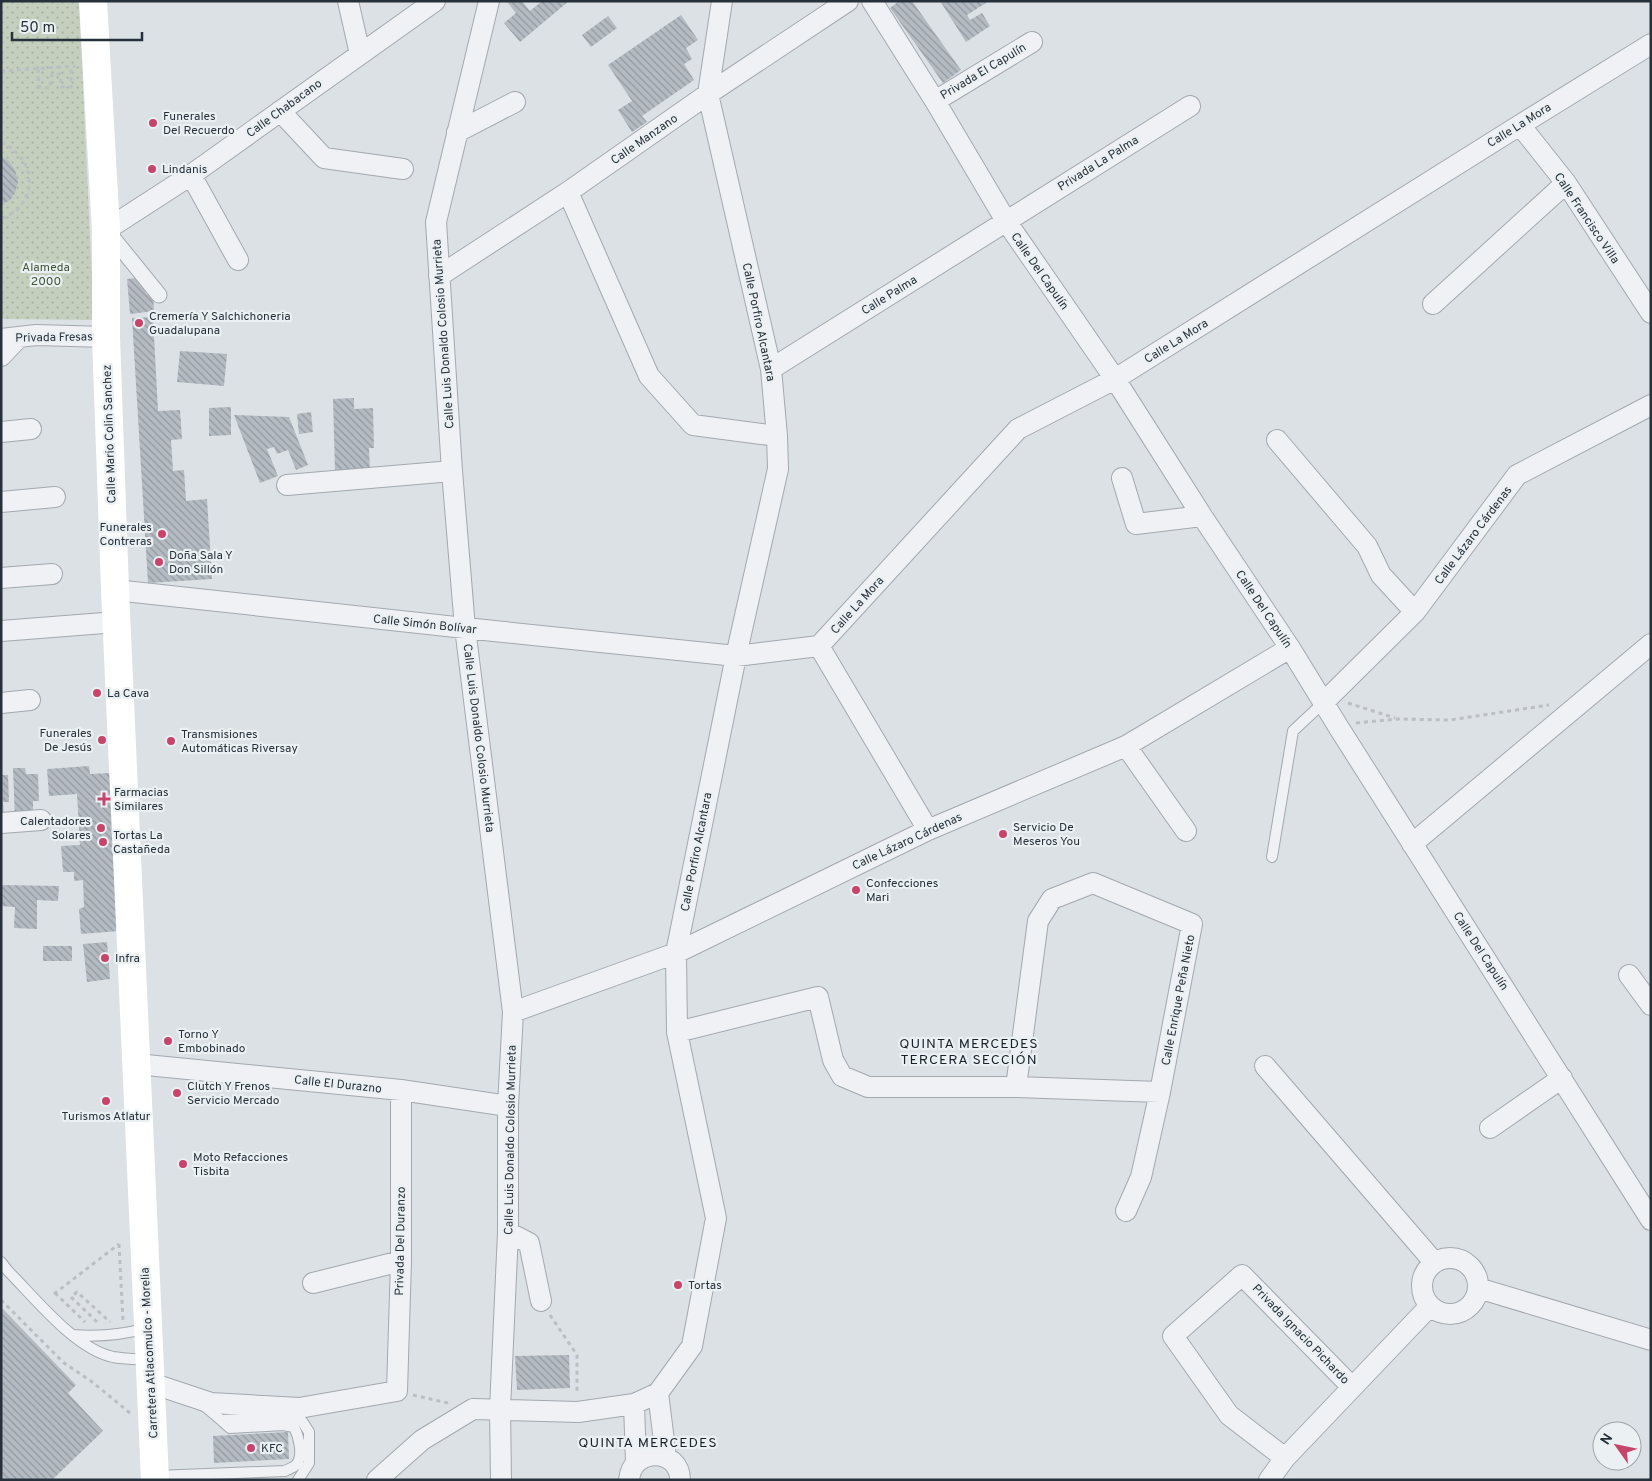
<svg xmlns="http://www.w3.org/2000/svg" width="1652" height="1481" viewBox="0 0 1652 1481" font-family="Overpass,sans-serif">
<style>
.park{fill:url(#park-dots)}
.building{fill:url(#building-back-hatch)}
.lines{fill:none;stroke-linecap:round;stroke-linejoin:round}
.service-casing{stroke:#a2a9af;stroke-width:12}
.pedestrian-casing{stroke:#a2a9af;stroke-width:17}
.minor-casing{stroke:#a2a9af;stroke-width:22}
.path{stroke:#bbbfc4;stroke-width:3;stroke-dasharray:4 4;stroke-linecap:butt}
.service{stroke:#eff1f4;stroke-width:10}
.pedestrian{stroke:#eff1f4;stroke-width:15}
.minor{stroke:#eff1f4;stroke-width:20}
.secondary{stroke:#fff;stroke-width:28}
.poi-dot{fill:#c7456a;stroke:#ebf0f3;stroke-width:2}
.labels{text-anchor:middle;stroke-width:4.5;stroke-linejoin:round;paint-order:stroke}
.street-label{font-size:12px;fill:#27313b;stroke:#ebf0f3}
.poi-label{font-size:12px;fill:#27313b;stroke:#ebf0f3;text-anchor:start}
.park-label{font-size:12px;fill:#405635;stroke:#ebf0f3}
.neighbourhood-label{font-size:14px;letter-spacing:1px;fill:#19222c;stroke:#ebf0f3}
</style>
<defs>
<pattern id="park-dots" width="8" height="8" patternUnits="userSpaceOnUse" patternTransform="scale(1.25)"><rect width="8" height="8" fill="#c4cfbe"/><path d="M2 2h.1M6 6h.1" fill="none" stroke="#a8b2a4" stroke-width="1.8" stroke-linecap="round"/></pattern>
<pattern id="building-back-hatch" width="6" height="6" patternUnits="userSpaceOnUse" patternTransform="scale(1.25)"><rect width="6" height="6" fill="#b4bbc2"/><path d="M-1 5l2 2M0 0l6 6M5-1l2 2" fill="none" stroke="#92999f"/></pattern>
</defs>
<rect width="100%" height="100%" fill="#dce1e6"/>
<path class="park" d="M1 1H79L94 320 1 319Z"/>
<path class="building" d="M510 1H522L530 11 542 1H569L520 42 504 23 516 13 508 3Z
M899 1H912L961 70 943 83 890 8Z
M940 1H989L967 15 970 20 982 13 990 26 966 42Z
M681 15 698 40 686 48 692 59 684 64 694 80 642 116 647 122 632 132 618 110 632 101 608 65Z
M608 16 617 28 591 47 582 35Z
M1 157 8 160 15 170 18 182 15 193 11 199 1 206Z
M144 277 146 294 153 293 154 311 130 314 127 279Z
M153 317 158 411 180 410 182 439 171 440 173 471 184 470 186 501 207 499 212 579 148 583 132 318Z
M180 351 227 354 224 386 177 382Z
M354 398V409L373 408 374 448H369L370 471H335L333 399Z
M231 407V435L209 436V408Z
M311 412 313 432 299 434 297 414Z
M234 415 289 417 308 465 296 470 288 450 277 454 274 447 267 449 278 476 260 483Z
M89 766 90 774 110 773 119 931 81 934 79 909 84 907 83 880 74 881V872H63L61 846 80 845 77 794 49 796 47 769Z
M13 768H25L26 774H38L39 801H33V818L15 819Z
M1 775H8L9 802H3L4 819H1Z
M1 885 59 886 58 901 37 900V929L14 928 15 907 1 906Z
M107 942 110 979 87 982 83 944Z
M43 946H72V961H43Z
M3 1309 76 1385 68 1393 103 1431 52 1480H1V1311Z
M569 1355 570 1388 517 1390 515 1356Z
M288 1432 289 1459 214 1463 213 1436Z"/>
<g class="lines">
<g class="service-casing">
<path id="service" d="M1272 857 1293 731 1323 703
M1 1262 8 1271C35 1298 75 1349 113 1357 124 1359 136 1359 148 1360
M73 1335C99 1337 122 1335 147 1328
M202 1404 221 1420 288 1417 302 1421 309 1432V1463L298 1480
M156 1476 285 1471C288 1469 293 1468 296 1465 304 1456 299 1437 294 1427L283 1425 230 1428 221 1420"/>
</g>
<g class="pedestrian-casing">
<path id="pedestrian" d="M108 232 159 295"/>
</g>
<g class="minor-casing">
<path id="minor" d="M348 1 360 54
M489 1 436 222 452 471 465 628 513 1012 508 1106V1232L500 1409 501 1480
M872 1 935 101 1006 221 1115 379 1202 516 1290 648 1339 728 1651 1220
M935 101 1032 42
M280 111 324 158 403 169
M1520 125 1566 183 1651 313
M457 132 515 102
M191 175 238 260
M568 192 649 376 693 425 777 436
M106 230 191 175 435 1
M439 276 568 192 708 94 848 1
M1433 304 1566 183
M1 339 36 335 106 337
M1 356 19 337
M771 369 1190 106
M1 432 31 429
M1277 440 1367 546 1381 575 1415 612
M1122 478 1136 524 1202 516
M287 485 452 471
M1 502 55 497
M1 578 52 574
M115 590 465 628 736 656 819 646 1018 429 1115 379 1520 125 1651 44
M1 631 117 622
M819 646 928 830
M1 703 30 700
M1323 703 1415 612 1517 475 1651 405
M1126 746 1186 831
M1 823 41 820
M1412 844 1651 644
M1629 975 1651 1005
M513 1012 676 953 928 830 1126 746 1290 648
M677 1032 818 997 833 1060 842 1076 868 1087H1016L1160 1092
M136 1064 401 1090 508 1106
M1265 1066 1434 1262
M1016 1087 1038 921 1052 899 1093 883 1192 924 1160 1092 1141 1177 1126 1211
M1490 1128 1562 1078
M508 1232 529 1243 541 1301
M1422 1286a28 28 0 1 1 56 0a28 28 0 1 1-56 0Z
M313 1283 401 1261
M1478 1288 1651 1340
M151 1383 211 1403 299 1408 397 1391 401 1261V1090
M658 1393 666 1457
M634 1404 636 1462
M1285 1458 1229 1415 1173 1336 1242 1275 1352 1387
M377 1480 422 1440 473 1409 578 1412 634 1404 658 1393 692 1346 716 1218 677 1032 676 953 736 656 778 469 777 436 771 369 708 94 722 1
M629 1480C632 1446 680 1448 680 1480
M1269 1480 1285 1458 1430 1306"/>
</g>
<path class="path" d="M38 69 39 87 50 88 52 74H60L61 87H71V66
M1 71 75 66
M1 142C28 155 40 184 18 209 14 213 7 216 1 219
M1348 703 1395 718
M1356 723 1398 719 1450 720 1549 705
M119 1244 123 1321
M55 1293 85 1322
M54 1294 119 1244
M1 1300 64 1363 91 1381 130 1413
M550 1315 577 1355V1394
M97 1322 71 1297 77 1292 110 1322
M413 1395 448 1403"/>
<use href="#service" class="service"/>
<use href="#pedestrian" class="pedestrian"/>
<use href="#minor" class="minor"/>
<path class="secondary" d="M93 1 106 230V337L115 590 155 1480"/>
</g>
<g class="poi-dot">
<circle cx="153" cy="123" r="5"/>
<circle cx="152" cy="169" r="5"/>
<circle cx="139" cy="323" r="5"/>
<circle cx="162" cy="534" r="5"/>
<circle cx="159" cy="562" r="5"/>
<circle cx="97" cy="693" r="5"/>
<circle cx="102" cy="740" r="5"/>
<circle cx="171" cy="741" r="5"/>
<path d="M101.5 791.5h5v5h5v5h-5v5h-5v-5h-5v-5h5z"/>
<circle cx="101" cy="828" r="5"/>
<circle cx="1003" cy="834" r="5"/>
<circle cx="103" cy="842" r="5"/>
<circle cx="856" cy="890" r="5"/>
<circle cx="105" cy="958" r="5"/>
<circle cx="168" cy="1041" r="5"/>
<circle cx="177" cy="1093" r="5"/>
<circle cx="106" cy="1101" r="5"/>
<circle cx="183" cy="1164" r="5"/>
<circle cx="678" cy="1285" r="5"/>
<circle cx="251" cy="1448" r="5"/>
</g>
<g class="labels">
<g class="street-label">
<text transform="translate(983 71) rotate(-31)" y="4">Privada El Capulín</text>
<text transform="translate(284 108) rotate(-36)" y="4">Calle Chabacano</text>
<text transform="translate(1519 125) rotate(-32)" y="4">Calle La Mora</text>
<text transform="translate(644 139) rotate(-35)" y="4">Calle Manzano</text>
<text transform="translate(1098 163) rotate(-32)" y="4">Privada La Palma</text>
<text transform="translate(1587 218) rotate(56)" y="4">Calle Francisco Villa</text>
<text transform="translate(1040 271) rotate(55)" y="4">Calle Del Capulín</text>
<text transform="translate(889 295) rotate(-32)" y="4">Calle Palma</text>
<text transform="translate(759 322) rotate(78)" y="4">Calle Porfiro Alcantara</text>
<text transform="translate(443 334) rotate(-94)" y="4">Calle Luis Donaldo Colosio Murrieta</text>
<text transform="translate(54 337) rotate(-1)" y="4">Privada Fresas</text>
<text transform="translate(1176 341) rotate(-32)" y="4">Calle La Mora</text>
<text transform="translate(109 434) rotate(-92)" y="4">Calle Mario Colin Sanchez</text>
<text transform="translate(1473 535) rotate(-53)" y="4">Calle Lázaro Cárdenas</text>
<text transform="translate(857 605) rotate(-48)" y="4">Calle La Mora</text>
<text transform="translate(1264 609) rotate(56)" y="4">Calle Del Capulín</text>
<text transform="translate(425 624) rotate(6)" y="4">Calle Simón Bolívar</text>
<text transform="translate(479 738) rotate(83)" y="4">Calle Luis Donaldo Colosio Murrieta</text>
<text transform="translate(907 841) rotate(-25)" y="4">Calle Lázaro Cárdenas</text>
<text transform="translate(696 852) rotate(-79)" y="4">Calle Porfiro Alcantara</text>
<text transform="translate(1481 951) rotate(57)" y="4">Calle Del Capulín</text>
<text transform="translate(1178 1000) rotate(-79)" y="4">Calle Enrique Peña Nieto</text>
<text transform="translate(338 1084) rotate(6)" y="4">Calle El Durazno</text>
<text transform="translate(510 1140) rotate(-89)" y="4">Calle Luis Donaldo Colosio Murrieta</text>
<text transform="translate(400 1241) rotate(-89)" y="4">Privada Del Duranzo</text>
<text transform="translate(1301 1334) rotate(46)" y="4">Privada Ignacio Pichardo</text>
<text transform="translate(149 1353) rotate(-93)" y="4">Carretera Atlacomulco - Morelia</text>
</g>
<g class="poi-label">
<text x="163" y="120">Funerales<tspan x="163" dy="14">Del Recuerdo</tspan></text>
<text x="162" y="173">Lindanis</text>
<text x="149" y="320">Cremería Y Salchichoneria<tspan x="149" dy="14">Guadalupana</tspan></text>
<text x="152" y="531" text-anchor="end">Funerales<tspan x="152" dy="14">Contreras</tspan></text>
<text x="169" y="559">Doña Sala Y<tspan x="169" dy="14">Don Sillón</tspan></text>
<text x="107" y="697">La Cava</text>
<text x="92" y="737" text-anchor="end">Funerales<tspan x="92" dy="14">De Jesús</tspan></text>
<text x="181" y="738">Transmisiones<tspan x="181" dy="14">Automáticas Riversay</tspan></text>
<text x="114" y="796">Farmacias<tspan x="114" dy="14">Similares</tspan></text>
<text x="91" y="825" text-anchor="end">Calentadores<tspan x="91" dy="14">Solares</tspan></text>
<text x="1013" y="831">Servicio De<tspan x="1013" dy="14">Meseros You</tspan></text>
<text x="113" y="839">Tortas La<tspan x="113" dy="14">Castañeda</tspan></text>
<text x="866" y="887">Confecciones<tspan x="866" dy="14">Mari</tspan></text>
<text x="115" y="962">Infra</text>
<text x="178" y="1038">Torno Y<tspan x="178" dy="14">Embobinado</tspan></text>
<text x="187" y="1090">Clutch Y Frenos<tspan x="187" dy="14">Servicio Mercado</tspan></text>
<text x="106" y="1120" text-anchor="middle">Turismos Atlatur</text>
<text x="193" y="1161">Moto Refacciones<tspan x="193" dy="14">Tisbita</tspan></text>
<text x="688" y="1289">Tortas</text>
<text x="261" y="1452">KFC</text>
</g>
<g class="park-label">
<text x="46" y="271">Alameda<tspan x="46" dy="14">2000</tspan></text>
</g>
<g class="neighbourhood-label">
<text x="969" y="1048">QUINTA MERCEDES<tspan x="969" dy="16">TERCERA SECCIÓN</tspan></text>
<text x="648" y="1447">QUINTA MERCEDES</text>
</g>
</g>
<rect width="1652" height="1481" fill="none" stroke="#27313b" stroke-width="5"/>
<g transform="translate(1617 1446) rotate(303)"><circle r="24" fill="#ebf0f3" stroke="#9da4a9"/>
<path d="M0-4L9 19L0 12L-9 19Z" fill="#c7456a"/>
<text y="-8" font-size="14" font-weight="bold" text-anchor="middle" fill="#27313b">N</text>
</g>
<path d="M12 32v8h130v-8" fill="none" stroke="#27313b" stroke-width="2.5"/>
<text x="20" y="32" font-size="15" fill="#27313b" stroke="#ebf0f3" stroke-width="4" paint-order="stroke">50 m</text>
</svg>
